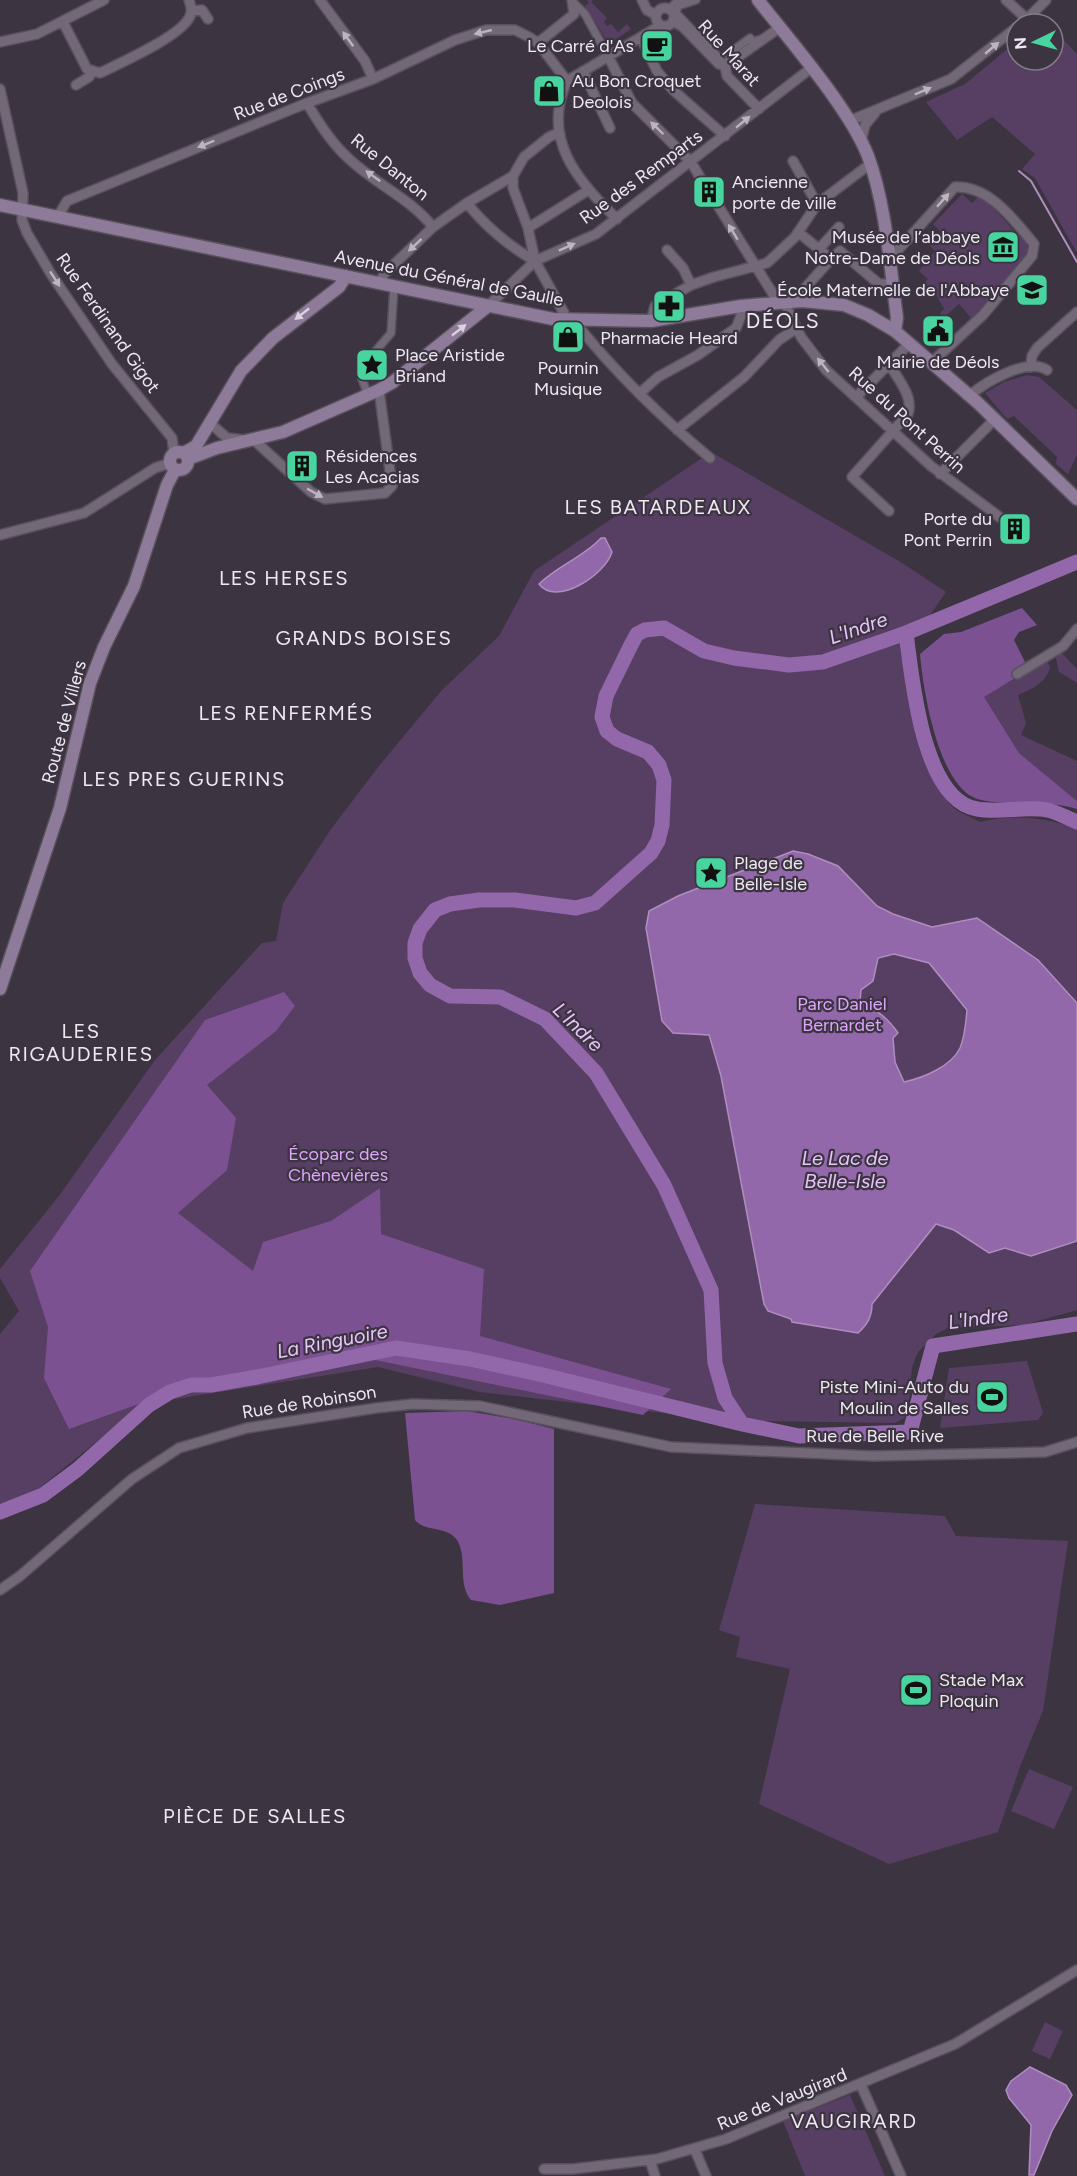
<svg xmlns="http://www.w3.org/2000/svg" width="1077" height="2176" viewBox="0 0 1077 2176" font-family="Figtree,sans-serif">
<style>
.green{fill:#573f63}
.forest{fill:#7b5191}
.water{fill:#9368aa;stroke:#ae8ebf;stroke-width:1.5;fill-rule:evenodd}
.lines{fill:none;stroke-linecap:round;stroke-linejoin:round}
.stream{stroke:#ae8ebf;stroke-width:2}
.river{stroke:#9368aa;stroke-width:15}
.pedestrian-casing{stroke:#58505c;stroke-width:10}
.minor-casing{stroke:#58505c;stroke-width:12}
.secondary-casing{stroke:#58505c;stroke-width:15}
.pedestrian{stroke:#726877;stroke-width:7}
.minor{stroke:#726877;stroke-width:9}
.secondary{stroke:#8e7b99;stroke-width:12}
.oneway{fill:#bcb5c0}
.oneway2{fill:#dbd2df}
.labels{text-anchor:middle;stroke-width:4.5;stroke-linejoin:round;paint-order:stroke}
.poi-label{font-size:18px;fill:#eee8f1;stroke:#3c3441;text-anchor:start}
.street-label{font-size:18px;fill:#eee8f1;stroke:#3c3441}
.park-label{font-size:18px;fill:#dfa4fe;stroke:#3c3441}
.neighbourhood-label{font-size:20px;letter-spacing:1.5px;fill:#eee8f1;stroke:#3c3441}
.water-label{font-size:20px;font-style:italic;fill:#e8c4fb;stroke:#3c3441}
.quarter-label{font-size:21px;letter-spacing:1.5px;fill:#eee8f1;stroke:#3c3441}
</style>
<rect width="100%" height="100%" fill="#3c3441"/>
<path class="green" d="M587 0H593L591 2 607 18 604 22 607 26 611 24 618 32 627 24 631 29 609 44 585 6 589 3Z
M1053 29 1077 54V253L1035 178 1022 169 1035 154 992 117 957 140 926 102 965 84 1017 41V60H1053Z
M962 194 972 203 980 195 984 197 1015 232 1018 230 1030 251 972 319 959 304 943 318 940 313 944 309 935 293 923 284 928 279 919 271 935 251 930 246 940 235V231L933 224Z
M1027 375 1039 377 1077 410V455L1068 474 1056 464 1057 457 1014 416 1007 419 985 393 1004 382Z
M711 452 902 563 946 592 903 654 912 682 919 748 927 768 947 801 956 810 980 822C1012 814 1046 817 1077 829V1310L1024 1325 948 1328 936 1334 918 1352 912 1367 908 1411 904 1418 895 1423 756 1421 746 1417 734 1421 480 1392 378 1367 143 1404 32 1494 0 1504V1334L19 1311 0 1278V1269L59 1196 155 1060 262 943 276 941 283 903 331 829 379 766 442 690 499 636 534 571Z
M1060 651 1077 669V683L1059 672 1055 654Z
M1047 661 1050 667C1046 683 1032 689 1018 695L1026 723 1021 735 1077 761V801L1019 753 983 697Z
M1027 1361 1043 1413 1038 1420 940 1428 949 1368Z
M755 1504 945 1516 956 1536 1068 1541 1043 1711 1021 1764 998 1832 889 1864 759 1804 790 1669 736 1657 740 1637 719 1630Z
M1029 1769 1073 1787 1054 1829 1011 1811Z
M1045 2022 1063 2031 1050 2059 1032 2051Z
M850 2095 885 2176H805L783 2121Z"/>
<path class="forest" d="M1022 608 1037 625 1019 632 1014 640 1029 670 984 697 1019 753 1077 801V809C1046 799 1012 807 981 800 939 792 923 690 920 654L944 634 961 632Z
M284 992 295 1006 276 1031 207 1085 236 1118 227 1170 178 1213 253 1271 263 1242 331 1221 380 1188 381 1234 484 1269 480 1336 671 1389 643 1415 346 1354 147 1401 69 1429 44 1378 48 1327 30 1271 205 1020Z
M467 1411 515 1419 554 1429V1593L500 1605 471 1600C457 1583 468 1558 457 1540 446 1525 426 1533 415 1520L405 1413Z"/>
<path class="water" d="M601 538H605L612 552C605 575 556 607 539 584 558 565 584 557 601 538Z
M793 851 808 854 838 866 877 906 893 914 932 927 977 918 1038 960 1077 1003V1241L1031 1256 1005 1248 989 1253 954 1230 936 1224 872 1304C872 1317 867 1325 858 1333L792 1322 791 1319 768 1311 764 1304 721 1076 710 1038 709 1035 673 1033 662 1021 646 928 649 911 678 896ZM894 954 929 963 967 1010C966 1022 965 1036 960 1048 952 1066 923 1078 904 1082L895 1062 893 1038 898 1033C887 1017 877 1010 860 1003L861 990 873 981 878 958Z
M1030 2067 1066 2085 1072 2095 1052 2131 1034 2175H1029L1031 2125 1009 2098 1006 2090 1011 2081Z"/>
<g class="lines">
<path class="stream" d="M1019 171 1031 181 1077 262"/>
<path class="river" d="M1077 562 906 633 823 662 789 665 734 658 704 651 664 628 645 630 637 634 631 645 606 696 602 717 607 731 617 739 648 752 659 765 664 780 662 825 658 841 651 853 595 903 576 908 515 900H479L450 904 435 910 420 929 415 943V958L420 973 430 985 450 996 500 997 545 1019 596 1073 664 1185 711 1290 715 1363 725 1398 742 1424 799 1436 910 1432 933 1346 1077 1324
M906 633C912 677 922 800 977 809 1000 813 1024 806 1047 810 1057 812 1067 818 1077 822
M0 1512 43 1495 78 1469 149 1405 170 1392 191 1385H211L257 1377 396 1348 470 1359 543 1375 742 1424"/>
<g class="pedestrian-casing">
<path id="pedestrian" d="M696 0 678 6 676 13 720 59 719 62 725 63 732 59 728 54 750 38 754 43 758 40
M574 3 585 14 608 56
M368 395 362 379 373 354 391 333 394 286"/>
</g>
<g class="minor-casing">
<path id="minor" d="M320 0 365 61 373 79
M642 0 647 10 656 15
M1006 0 1028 20
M656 17a9 9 0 1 1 18 0a9 9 0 1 1-18 0Z
M670 10 680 0
M192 11 202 10 208 19
M673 21 683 27 719 64 725 66 727 76 759 109
M63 22 87 69 100 73C120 63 179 37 189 18 193 12 191 6 189 0
M1022 24 1046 0
M641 38 657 71 673 90 725 136
M0 42 37 34 104 0
M538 43 574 14 572 0
M608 56 632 103 691 162 707 189
M725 66 779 28
M583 71 610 128
M567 81C541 138 577 181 617 219
M76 85 89 77 92 72
M0 89 23 193 22 220 27 233 51 274 112 364 172 438 174 453
M307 103C318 122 330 141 346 156 373 183 409 197 433 227
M849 121 951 79 1017 27
M861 142 865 125 875 113
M793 161 817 204
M513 176V188L528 228 535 261 564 313 563 320
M712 196 778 302
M467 203C484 225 510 247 535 261
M58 216 67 201 307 103 373 79 455 40 486 30H515L529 37 538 43 567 81 661 25
M528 228 587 191
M798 232 831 259 840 251 879 284H892
M819 249 839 227
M667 250 683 268 691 285
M887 257 897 251 955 187C989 185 1014 220 1034 244L1032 256 983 315 931 363
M380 283 384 274 433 227 467 203 513 176 524 157 549 137 558 133
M802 301 806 287 831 259
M784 302 801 337 826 370 931 466 1009 524
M488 306 535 261 596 234 810 69
M577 321 578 326C618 375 662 418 710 458
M651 321 655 306 691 285 714 277 767 263 795 237 817 204 870 164
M1031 367 1032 356 1037 348 1077 312
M640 393 658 377 698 355 736 328 741 316V306
M970 395C986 382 1027 357 1047 370
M856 397 909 344
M210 423 227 438 255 441 311 492 325 499 385 493 392 486 379 390
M677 430 744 377 779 340 797 328
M940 474 995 419
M889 511 852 477 908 414C914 397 898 379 889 364
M0 535 84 513 155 468 170 463
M1017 674 1063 646 1077 629
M0 1590 20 1576 132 1479 179 1448 247 1428 376 1408 413 1404 480 1406 671 1447 873 1456 1045 1452 1077 1442
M861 2085 901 2176
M695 2150 706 2176
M650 2160 655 2176
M544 2169H573L657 2159 726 2139 955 2044 1077 1970"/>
</g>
<g class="secondary-casing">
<path id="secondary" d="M758 0C791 42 849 108 868 156 886 205 890 266 897 318L895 331
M0 205 553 319 651 321 741 306 802 301 844 305 868 315 895 331 978 403 1077 499
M170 461a9 9 0 1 1 18 0a9 9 0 1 1-18 0Z
M184 453 196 446 241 371 273 338 339 287 346 276
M188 459 217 448 283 432 379 390 393 382 488 306
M0 989 60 808 90 683 104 647 134 586 167 485 175 470"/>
</g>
<use href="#pedestrian" class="pedestrian"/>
<use href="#minor" class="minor"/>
<use href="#secondary" class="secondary"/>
</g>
<defs><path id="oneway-solid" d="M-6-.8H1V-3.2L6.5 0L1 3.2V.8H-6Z" transform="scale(1.5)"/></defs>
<g class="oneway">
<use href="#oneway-solid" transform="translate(483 32) rotate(167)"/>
<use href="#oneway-solid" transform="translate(348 39) rotate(-126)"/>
<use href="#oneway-solid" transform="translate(992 48) rotate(-40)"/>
<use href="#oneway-solid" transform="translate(923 91) rotate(-23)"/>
<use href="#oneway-solid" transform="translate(743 122) rotate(-39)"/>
<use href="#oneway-solid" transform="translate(657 128) rotate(-136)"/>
<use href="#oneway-solid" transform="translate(206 144) rotate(158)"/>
<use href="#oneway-solid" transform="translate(373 176) rotate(-144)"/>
<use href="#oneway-solid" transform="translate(943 200) rotate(-48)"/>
<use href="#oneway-solid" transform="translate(733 232) rotate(-121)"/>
<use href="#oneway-solid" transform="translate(415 245) rotate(137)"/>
<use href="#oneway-solid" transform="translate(567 247) rotate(-24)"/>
<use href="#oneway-solid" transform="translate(55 279) rotate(57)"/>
<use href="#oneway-solid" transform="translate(823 365) rotate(-129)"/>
<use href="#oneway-solid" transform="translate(315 493) rotate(29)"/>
</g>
<g class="oneway2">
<use href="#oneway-solid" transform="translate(302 314) rotate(142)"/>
<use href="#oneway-solid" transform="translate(459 330) rotate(-38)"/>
</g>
<defs>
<g id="cafe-square" transform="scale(1.725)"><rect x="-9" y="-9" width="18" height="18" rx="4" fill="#47d49e" stroke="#3c3441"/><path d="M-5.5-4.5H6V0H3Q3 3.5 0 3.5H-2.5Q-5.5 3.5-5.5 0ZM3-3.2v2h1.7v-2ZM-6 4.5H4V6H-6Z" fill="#111"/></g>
<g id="shop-square" transform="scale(1.725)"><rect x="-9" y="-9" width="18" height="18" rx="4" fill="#47d49e" stroke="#3c3441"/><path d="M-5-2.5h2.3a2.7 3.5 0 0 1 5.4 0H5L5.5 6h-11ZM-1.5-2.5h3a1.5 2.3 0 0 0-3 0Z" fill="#111"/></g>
<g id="building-square" transform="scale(1.725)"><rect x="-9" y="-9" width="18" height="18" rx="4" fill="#47d49e" stroke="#3c3441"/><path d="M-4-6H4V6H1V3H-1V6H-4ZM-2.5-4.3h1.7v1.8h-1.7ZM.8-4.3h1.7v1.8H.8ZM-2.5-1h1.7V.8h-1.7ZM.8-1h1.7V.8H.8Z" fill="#111"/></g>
<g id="museum-square" transform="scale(1.725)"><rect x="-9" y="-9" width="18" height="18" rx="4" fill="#47d49e" stroke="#3c3441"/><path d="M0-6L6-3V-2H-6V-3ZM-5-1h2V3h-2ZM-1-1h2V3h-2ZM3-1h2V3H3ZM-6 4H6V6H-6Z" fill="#111"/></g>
<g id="school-square" transform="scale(1.725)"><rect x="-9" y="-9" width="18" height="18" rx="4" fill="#47d49e" stroke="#3c3441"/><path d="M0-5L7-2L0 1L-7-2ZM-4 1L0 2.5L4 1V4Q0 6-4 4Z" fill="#111"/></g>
<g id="pharmacy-square" transform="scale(1.725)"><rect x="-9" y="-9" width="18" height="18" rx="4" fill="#47d49e" stroke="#3c3441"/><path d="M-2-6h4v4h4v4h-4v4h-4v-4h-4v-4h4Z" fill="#111"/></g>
<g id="civic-square" transform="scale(1.725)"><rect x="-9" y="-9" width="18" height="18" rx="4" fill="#47d49e" stroke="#3c3441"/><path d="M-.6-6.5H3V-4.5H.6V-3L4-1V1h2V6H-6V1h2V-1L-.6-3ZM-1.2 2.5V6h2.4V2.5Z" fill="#111"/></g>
<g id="sight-square" transform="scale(1.725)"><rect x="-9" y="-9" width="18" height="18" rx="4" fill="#47d49e" stroke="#3c3441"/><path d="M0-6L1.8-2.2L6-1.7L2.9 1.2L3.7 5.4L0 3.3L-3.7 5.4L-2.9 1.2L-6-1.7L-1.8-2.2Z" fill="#111"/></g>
<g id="stadium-square" transform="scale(1.725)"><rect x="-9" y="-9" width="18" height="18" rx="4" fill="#47d49e" stroke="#3c3441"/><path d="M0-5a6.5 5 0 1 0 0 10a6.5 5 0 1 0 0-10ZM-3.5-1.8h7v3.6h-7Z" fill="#111"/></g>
</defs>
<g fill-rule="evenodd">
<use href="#cafe-square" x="657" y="46"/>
<use href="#shop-square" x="549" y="91"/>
<use href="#building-square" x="709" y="192"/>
<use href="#museum-square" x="1003" y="247"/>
<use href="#school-square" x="1032" y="290"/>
<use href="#pharmacy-square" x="669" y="306"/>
<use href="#civic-square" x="938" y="331"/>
<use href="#shop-square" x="568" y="337"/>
<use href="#sight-square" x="372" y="365"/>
<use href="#building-square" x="302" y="466"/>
<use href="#building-square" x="1015" y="529"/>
<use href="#sight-square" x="711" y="873"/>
<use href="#stadium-square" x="992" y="1397"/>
<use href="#stadium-square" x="916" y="1690"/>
</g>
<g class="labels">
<g class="poi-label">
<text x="634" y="52" text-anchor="end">Le Carré d'As</text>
<text x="572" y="87">Au Bon Croquet<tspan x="572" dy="21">Deolois</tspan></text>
<text x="732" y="188">Ancienne<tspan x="732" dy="21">porte de ville</tspan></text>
<text x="980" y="243" text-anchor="end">Musée de l’abbaye<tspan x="980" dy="21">Notre-Dame de Déols</tspan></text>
<text x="1009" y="296" text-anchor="end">École Maternelle de l'Abbaye</text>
<text x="669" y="344" text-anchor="middle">Pharmacie Heard</text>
<text x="395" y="361">Place Aristide<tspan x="395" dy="21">Briand</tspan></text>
<text x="938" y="368" text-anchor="middle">Mairie de Déols</text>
<text x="568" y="374" text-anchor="middle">Pournin<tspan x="568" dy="21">Musique</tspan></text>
<text x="325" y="462">Résidences<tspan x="325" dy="21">Les Acacias</tspan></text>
<text x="992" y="525" text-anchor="end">Porte du<tspan x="992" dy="21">Pont Perrin</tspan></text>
<text x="734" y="869">Plage de<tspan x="734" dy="21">Belle-Isle</tspan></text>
<text x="969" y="1393" text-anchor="end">Piste Mini-Auto du<tspan x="969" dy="21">Moulin de Salles</tspan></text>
<text x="939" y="1686">Stade Max<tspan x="939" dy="21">Ploquin</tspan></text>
</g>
<g class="street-label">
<text transform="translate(729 53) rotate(48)" y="6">Rue Marat</text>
<text transform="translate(289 94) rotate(-21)" y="6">Rue de Coings</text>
<text transform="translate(390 167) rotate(39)" y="6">Rue Danton</text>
<text transform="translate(641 177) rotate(-36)" y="6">Rue des Remparts</text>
<text transform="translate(449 278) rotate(11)" y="6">Avenue du Général de Gaulle</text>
<text transform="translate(108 323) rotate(55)" y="6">Rue Ferdinand Gigot</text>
<text transform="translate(907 420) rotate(42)" y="6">Rue du Pont Perrin</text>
<text transform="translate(64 722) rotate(-75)" y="6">Route de Villers</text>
<text transform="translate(309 1402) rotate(-9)" y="6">Rue de Robinson</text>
<text x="875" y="1442">Rue de Belle Rive</text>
<text transform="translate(782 2099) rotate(-22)" y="6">Rue de Vaugirard</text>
</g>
<g class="park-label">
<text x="842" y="1010">Parc Daniel<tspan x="842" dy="21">Bernardet</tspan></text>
<text x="338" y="1160">Écoparc des<tspan x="338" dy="21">Chènevières</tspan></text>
</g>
<g class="neighbourhood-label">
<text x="658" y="514">LES BATARDEAUX</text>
<text x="284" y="585">LES HERSES</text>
<text x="364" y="645">GRANDS BOISES</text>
<text x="286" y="720">LES RENFERMÉS</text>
<text x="184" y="786">LES PRES GUERINS</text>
<text x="81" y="1038">LES<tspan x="81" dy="23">RIGAUDERIES</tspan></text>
<text x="255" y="1823">PIÈCE DE SALLES</text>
<text x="854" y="2128">VAUGIRARD</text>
</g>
<g class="water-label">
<text transform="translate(858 628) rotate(-19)" y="7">L'Indre</text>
<text transform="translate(578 1027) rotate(44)" y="7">L'Indre</text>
<text x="845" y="1165">Le Lac de<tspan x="845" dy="23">Belle-Isle</tspan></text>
<text transform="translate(978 1318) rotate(-8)" y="7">L'Indre</text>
<text transform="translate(332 1341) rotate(-11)" y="7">La Ringuoire</text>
</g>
<g class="quarter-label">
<text x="783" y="328">DÉOLS</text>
</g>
</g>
<g transform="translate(1035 42) rotate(265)"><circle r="28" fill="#3c3441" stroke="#837c87" stroke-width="1.5"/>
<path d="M0-4.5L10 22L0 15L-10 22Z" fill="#47d49e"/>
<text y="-9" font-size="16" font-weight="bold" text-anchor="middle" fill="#eee8f1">N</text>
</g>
</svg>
